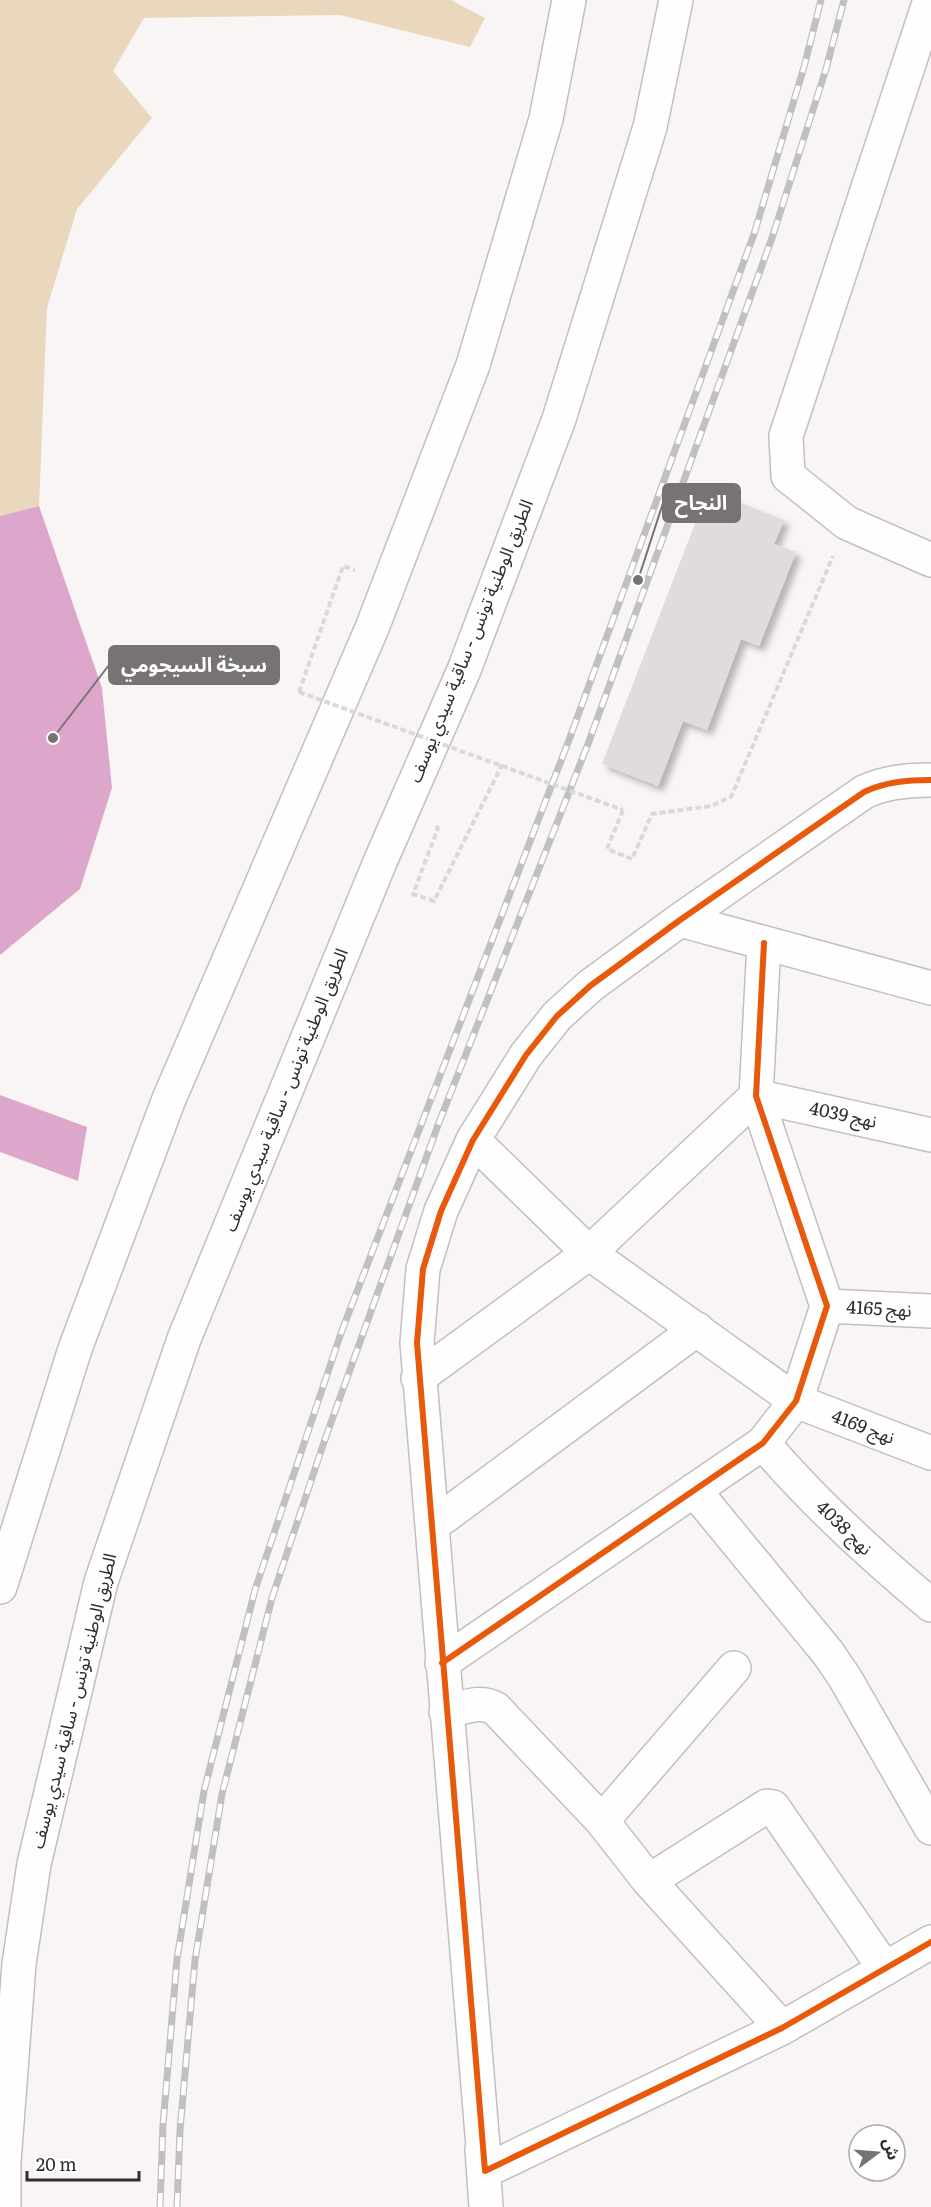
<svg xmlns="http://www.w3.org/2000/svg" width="931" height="2207" viewBox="0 0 931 2207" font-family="Literata,'Noto Sans Arabic',serif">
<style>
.green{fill:#ead8be}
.water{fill:#dda7cc}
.building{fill:#e0dcdc;filter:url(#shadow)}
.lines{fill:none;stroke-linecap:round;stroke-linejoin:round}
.minor-casing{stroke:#c2bfbe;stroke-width:36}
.trunk-casing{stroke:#c2bfbe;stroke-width:36}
.path{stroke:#dad8d8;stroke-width:4;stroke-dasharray:6 3;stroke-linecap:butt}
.minor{stroke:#fefefe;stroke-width:33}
.trunk{stroke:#fefefe;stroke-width:33}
.rail-casing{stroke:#c1c0c0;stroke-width:7}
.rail{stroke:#fff;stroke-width:4.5;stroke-dasharray:14;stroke-linecap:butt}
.path-bridge{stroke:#dad8d8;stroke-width:4;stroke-dasharray:6 3;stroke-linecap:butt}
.cycleway-casing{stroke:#fff;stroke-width:10}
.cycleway{stroke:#e8590c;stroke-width:6}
.labels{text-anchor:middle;stroke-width:5;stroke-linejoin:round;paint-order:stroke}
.street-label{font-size:18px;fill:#302d2c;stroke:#fff}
.leader{fill:none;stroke:#777372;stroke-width:2}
.callout-dot{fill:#777372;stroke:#fff;stroke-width:2}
.callout{fill:#777372;stroke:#777372;stroke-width:2}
.callout-label{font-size:20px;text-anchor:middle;font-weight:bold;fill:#fff}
</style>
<defs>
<filter id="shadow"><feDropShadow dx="5.5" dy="5.5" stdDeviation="3" flood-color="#0004"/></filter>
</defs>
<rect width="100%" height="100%" fill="#faf5f5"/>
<path class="green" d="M0 0H451L485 18 470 47 340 15 144 18 113 71 152 118 77 209 47 308 39 506 0 516Z"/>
<path class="water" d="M39 506 102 688 112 788 80 889 0 955V516Z
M0 1095 87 1127 78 1181 0 1152Z"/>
<path class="building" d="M708 490 784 520 774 544 796 552 759 646 741 639 707 730 683 721 658 786 602 764Z"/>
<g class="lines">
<g class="minor-casing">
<path id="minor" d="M930 0 786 436 788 476 847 523 931 560
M931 780C907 780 885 782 864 792L680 920 590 986 557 1016 526 1055 473 1140 441 1211 423 1269 417 1343 485 2171 782 2028 931 1942
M680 920 931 988
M473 1140 589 1253 796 1401 931 1453
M827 1306 931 1311
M418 1378 589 1253 756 1096 931 1135
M763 1443C814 1503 871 1555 931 1605
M694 1490 828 1653 845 1678 931 1828
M433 1525 697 1329
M442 1663 763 1443 796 1401 827 1306 756 1096 764 943
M446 1712C463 1708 481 1699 496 1709L602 1821 649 1881 782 2028
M602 1821 734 1668
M649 1881 767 1806 773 1807 885 1969
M482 2149 486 2207"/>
</g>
<g class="trunk-casing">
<path id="trunk" d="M0 1587 75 1349 169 1099 372 628 473 365 546 119 569 0
M4 2207V2162L19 1964 34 1864 101 1582 184 1339 380 862 464 670 559 419 650 127 676 0"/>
</g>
<path class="path" d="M299 692 343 566 355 570
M623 810 607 849 632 859 652 814 711 806 731 797 833 556
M436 826 438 828 413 894 434 901 502 765"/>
<use href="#minor" class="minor"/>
<use href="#trunk" class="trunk"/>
<g class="rail-casing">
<path id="rail" d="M160 2207 163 2125 177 1959 204 1791 255 1590 341 1333 569 740 754 234 804 67 821 0
M177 2207 180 2130 195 1960 222 1794 272 1598 324 1442 438 1125 588 744 772 238 826 69 844 0"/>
</g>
<use href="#rail" class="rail"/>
<path class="path-bridge" d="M299 692 623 810"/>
<g class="cycleway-casing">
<path id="cycleway" d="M931 780C907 780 885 782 864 792L680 920 590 986 557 1016 526 1055 473 1140 441 1211 423 1269 417 1343 485 2171 782 2028 931 1942
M442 1663 763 1443 796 1401 827 1306 756 1096 764 943"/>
</g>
<use href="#cycleway" class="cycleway"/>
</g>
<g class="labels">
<g class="street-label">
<text transform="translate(471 641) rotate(-68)" y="6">الطريق الوطنية تونس - ساقية سيدي يوسف</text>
<text transform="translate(286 1090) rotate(-68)" y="6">الطريق الوطنية تونس - ساقية سيدي يوسف</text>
<text transform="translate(843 1115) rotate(12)" y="6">نهج 4039</text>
<text transform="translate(879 1309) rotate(3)" y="6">نهج 4165</text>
<text transform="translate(863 1427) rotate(21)" y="6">نهج 4169</text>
<text transform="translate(844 1528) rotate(44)" y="6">نهج 4038</text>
<text transform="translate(74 1701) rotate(-76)" y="6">الطريق الوطنية تونس - ساقية سيدي يوسف</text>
</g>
</g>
<path class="leader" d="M638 580L663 503M53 738L109 665"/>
<g class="callout-dot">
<circle cx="638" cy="580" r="6"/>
<circle cx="53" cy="738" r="6"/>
</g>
<g class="callout">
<rect x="663" y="484" width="77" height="38" rx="6"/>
<rect x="109" y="646" width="170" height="38" rx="6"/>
</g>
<g class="callout-label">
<text x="701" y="510">النجاح</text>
<text x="194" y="672">سبخة السيجومي</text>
</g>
<g transform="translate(877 2153) rotate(74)"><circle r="28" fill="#ffffff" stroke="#acabab" stroke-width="1.5"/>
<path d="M0-4.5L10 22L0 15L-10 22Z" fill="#777372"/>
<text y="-9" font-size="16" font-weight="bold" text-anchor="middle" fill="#302d2c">ش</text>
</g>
<path d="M27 2171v9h112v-9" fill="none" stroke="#302d2c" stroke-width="3"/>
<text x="36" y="2171" font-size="18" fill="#302d2c" stroke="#ffffff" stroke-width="4.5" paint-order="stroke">20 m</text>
</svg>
